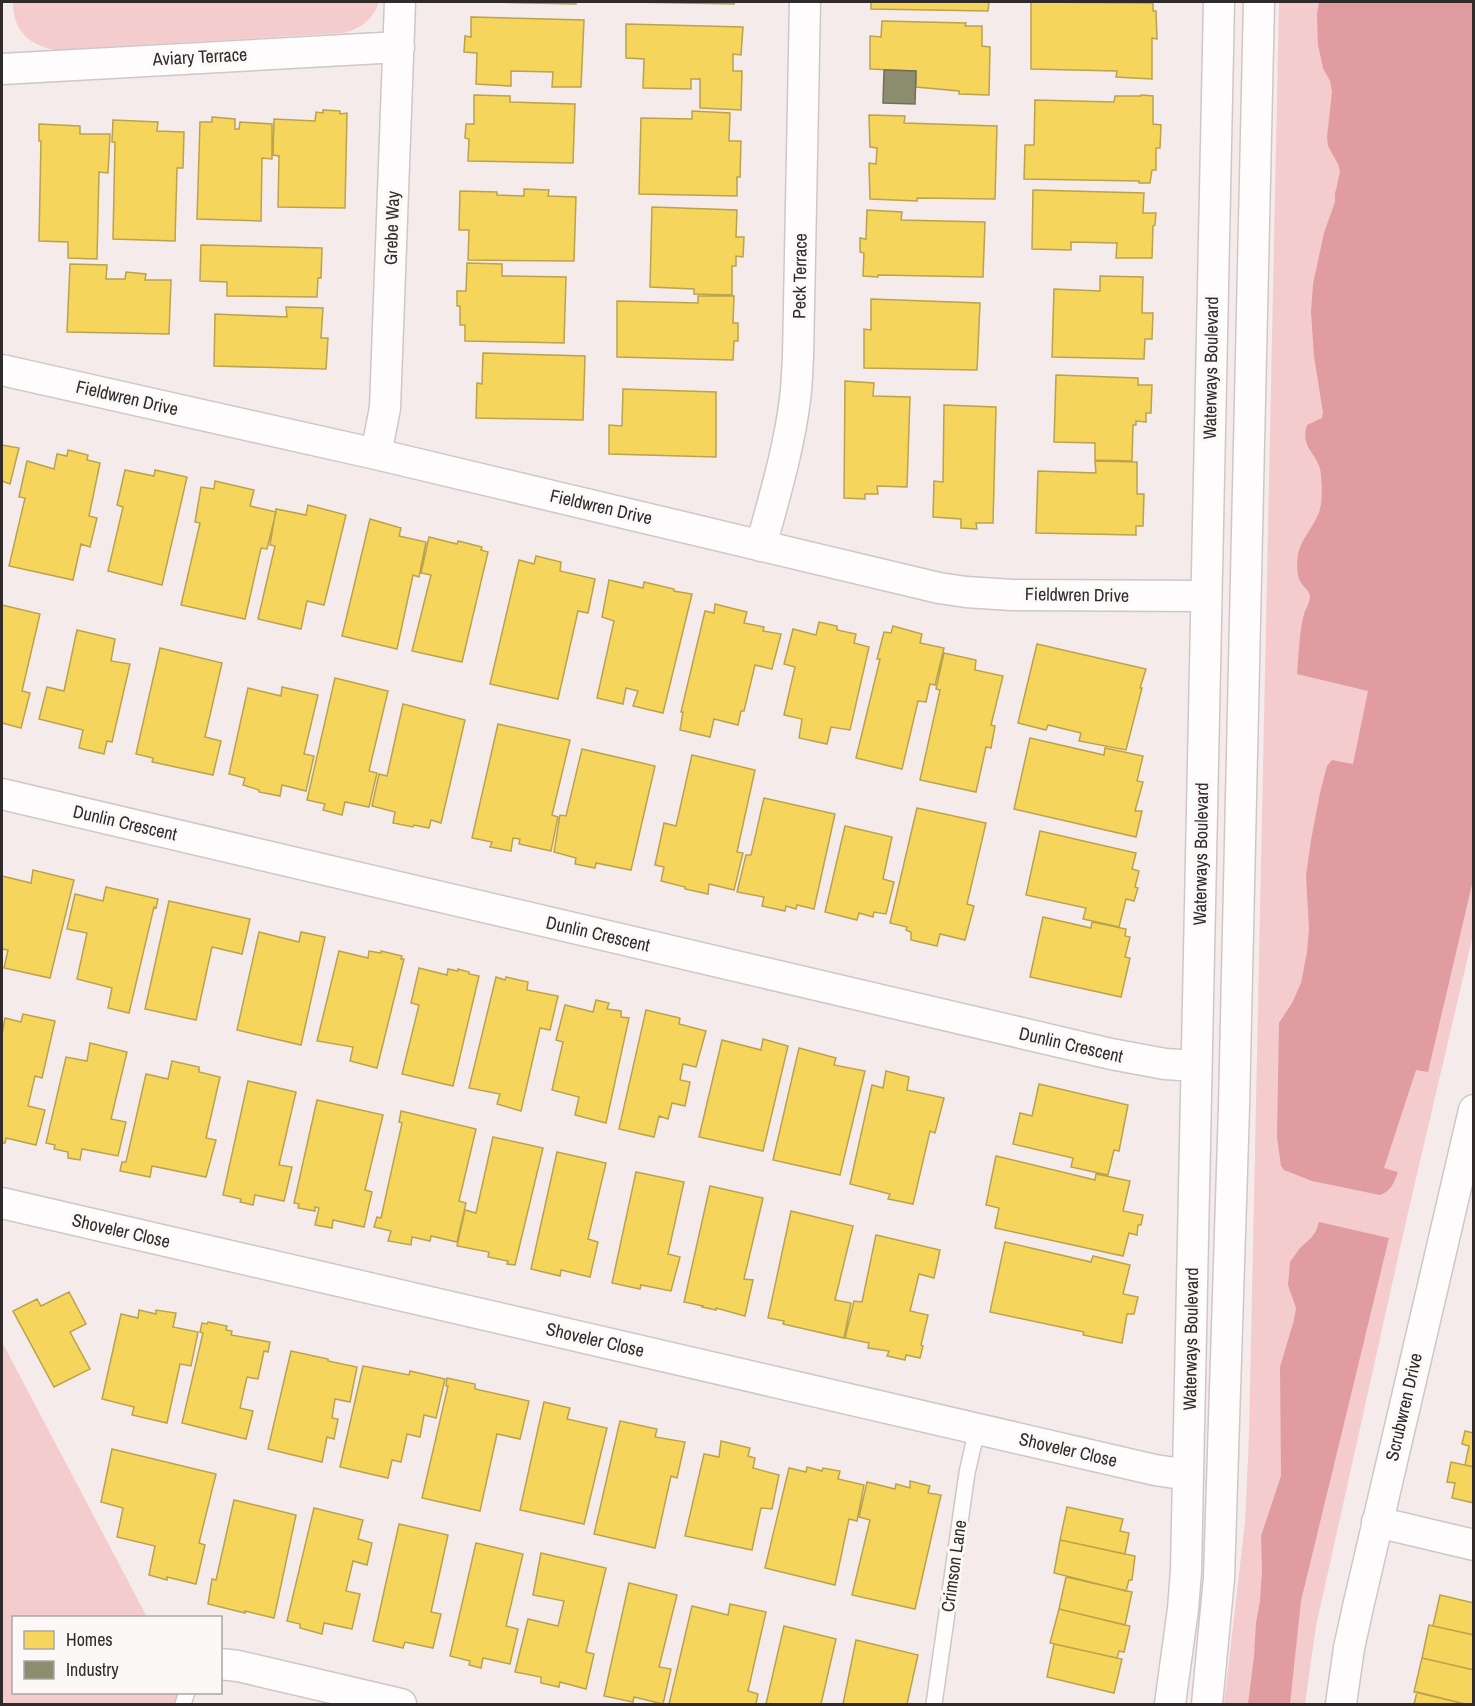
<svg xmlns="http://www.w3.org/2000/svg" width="1475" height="1706" viewBox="0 0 1475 1706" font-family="'Archivo Narrow',sans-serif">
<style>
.green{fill:#f4ccce}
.water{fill:#e09ca1}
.homes{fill:#f6d55c;stroke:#bba24d;stroke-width:1.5}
.industry{fill:#8c8c6e;stroke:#716f5a;stroke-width:1.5}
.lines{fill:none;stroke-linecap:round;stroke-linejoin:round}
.lane-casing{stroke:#cfc7c7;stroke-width:18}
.street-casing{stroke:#cfc7c7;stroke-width:33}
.lane{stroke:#fefcfc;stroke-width:15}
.street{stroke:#fefcfc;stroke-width:30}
.labels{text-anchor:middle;stroke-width:6;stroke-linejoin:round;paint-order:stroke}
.street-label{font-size:18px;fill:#312a2a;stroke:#fcf8f8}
</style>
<rect width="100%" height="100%" fill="#f6ebeb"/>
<path class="green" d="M13 2H379C373 19 361 29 343 33L55 50C28 45 13 30 13 2Z
M1279 2H1473V935L1407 1217 1316 1626 1305 1704H1224L1245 1522 1249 1436Z
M2 1342 147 1617 14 1618V1692L186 1693 192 1704H2Z"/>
<path class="water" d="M1319 2H1473L1474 876 1428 1072 1416 1070 1384 1168 1398 1172C1394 1183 1391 1191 1380 1195L1312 1181 1284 1170 1281 1166 1277 1137 1279 1023 1292 1003 1301 983 1307 952 1309 929 1306 876 1311 840 1320 793 1327 766 1332 760 1353 764 1368 691 1297 674C1299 654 1299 633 1304 614 1306 608 1310 603 1310 596 1309 590 1303 587 1300 581 1296 574 1297 562 1298 554 1301 540 1311 530 1317 517 1323 506 1322 488 1321 476 1321 455 1299 449 1307 425L1322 418 1323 413 1314 356 1311 312 1313 284 1324 233 1335 202V194L1340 172 1338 164 1328 146 1327 137 1332 92 1330 81 1323 68 1318 45 1317 14Z
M1319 1222 1389 1238 1301 1601 1290 1704H1248L1254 1656 1256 1623 1260 1601 1262 1571 1261 1536 1281 1476 1280 1367 1294 1320 1296 1308 1288 1285 1290 1262 1300 1248 1311 1238 1316 1231Z"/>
<path class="homes" d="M487 2H576V4Z
M630 2H734V4Z
M871 2H989L988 11 871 9Z
M1031 2 1153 3V11H1156L1157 39 1152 38V79L1116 77 1117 71 1031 69Z
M471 17 584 20 581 87H552L553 72 511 71V86L476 84 477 53 464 52 465 36 471 37Z
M882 21 966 23 965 26H982V46L990 47 989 95 959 94V91L916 87V71L870 69V36L881 37Z
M626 24 743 27 741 55 733 54V71H742L741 110 700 108V79H691V89L643 88 644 59 626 58Z
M474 95 510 96V102L575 104 573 163 468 161 469 139 465 138 466 124H474Z
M1141 95 1153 96V124L1161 125 1160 148H1156V170H1152L1150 183H1139V181L1024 179 1025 145H1034L1035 100 1114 102 1115 96H1141Z
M323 110 340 111V114L347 113 345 208 278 207 279 156 273 155 274 119 315 121 316 112 323 113Z
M692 111 730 113 729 141H741L740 177H737V196L639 194 641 118 692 119Z
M869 115 905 116 904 123 997 126 995 199 917 198V201L870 199 869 163 876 164 877 148 870 147Z
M212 117 235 119V129H239L240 122 272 124V159L262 158 261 221 197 219 200 122H212Z
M113 120 158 122 157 131 184 132 183 168H177L175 241 113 239 115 142H112Z
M39 124 80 126V134H110L108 173 99 172 97 259 68 258V242L39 241 41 141H39Z
M524 189 549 190 548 196 576 197 574 261 468 260 469 230H459L460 191 497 192V195L524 196Z
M1033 190 1144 193 1143 213H1156L1155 225 1153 226 1152 258H1116L1117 243 1071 242V250L1032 249Z
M652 207 737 210 736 237H744L743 257 736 256V266H732V295L694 294V289L650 287Z
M867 210 902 212 901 220 985 222 983 277 878 275V277L863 276 864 253 860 252V238L866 239Z
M201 245 322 248 321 278H318L317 297 227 296V282L200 281Z
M467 263 502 264V276L566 277 564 343 465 341V325H460V306H457V291H466Z
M70 264 107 265 106 279H125L126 272 146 274 145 280H171L169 334 67 332Z
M1100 276 1143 277 1142 313H1153L1152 339H1145L1144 359 1052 357 1054 289 1100 291Z
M698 296H734L733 323H738V341H734L733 360 617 357V301L698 303Z
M871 299 980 303 977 370 864 368V329L871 330Z
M286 307 323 308 321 338H328L326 369 214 366 215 314 287 317Z
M483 353 585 356 583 420 476 418 477 383 482 384Z
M1056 375 1138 378V385H1152L1151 413H1146V422L1136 421V425H1133L1132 461 1095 460V443L1054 442Z
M845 381 874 383 873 396 910 397 907 487 877 486 878 494H865V499L844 498Z
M623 389 716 392V457L609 454V425L622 426Z
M944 405 996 407 993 523H976L977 529 961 528V519L933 517 934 481 943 482Z
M2 445 19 448 10 484 2 481Z
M68 450 88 455 87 460 100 463 89 516 97 518 90 547 81 544 73 580 9 566 25 498 19 497 27 461 54 469 57 454 67 456Z
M1095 461 1137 462V494H1144L1143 526H1136V535L1036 533 1038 471 1096 473Z
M125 470 154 476 155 470 187 477 162 585 108 571 123 507 117 505Z
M215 481 254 490 250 506 276 512 267 549 261 548 245 619 181 605 200 523 195 522 201 487 214 489Z
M308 505 346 515 324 605 307 601 301 629 258 619 275 546 270 545 276 509 306 515Z
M370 519 401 528 399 536 426 542 419 577 413 575 397 649 342 636Z
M429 537 457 544 458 541 482 547 481 550 488 552 462 662 412 651 431 575 421 573Z
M536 556 561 562 560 571 595 579 588 613 578 611 558 699 490 684 519 560 534 564Z
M609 580 643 588 644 582 674 589V591L692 594 663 713 633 706 638 691 626 688 623 704 597 698 614 621 602 617Z
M715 604 747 612 744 623 764 627 763 631 781 634 772 669 755 665 744 711H741L738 725 714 719 710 737 680 730 683 712H681L705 611 714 613Z
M2 605 40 614 22 691 30 693 21 728 2 723Z
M819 622 837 626V630L856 634 854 643 869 647 850 730 831 727 827 744 799 738 802 719 784 715 795 667 784 664 793 629 816 635Z
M893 626 922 634 920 643 944 648 935 685 930 684 926 702 918 701 902 769 856 758 880 659H877L884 632 891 633Z
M77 630 115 639 111 661 130 664 112 742 107 741 104 754 79 748 83 730 39 719 47 687 64 691Z
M1037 644 1146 669 1140 688H1142L1126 750 1079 741 1081 733 1048 725 1046 730 1018 723Z
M160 648 222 663 205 737 221 741 213 775 152 762 153 758 136 754Z
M944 653 976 660 975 670 1003 676 991 725 995 726 991 748 986 747 976 792 920 780 940 690 936 689Z
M335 678 388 691 369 771 377 773 369 807 345 802 342 815 323 810 325 804 307 800Z
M282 687 318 695 304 754 314 756 306 791 282 785 280 796 259 792V790L243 785 245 778 229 774 248 688 281 696Z
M403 704 465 720 441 823 431 820 429 828 414 825 413 827 393 823 395 812 372 806 379 774 387 776Z
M498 724 570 740 552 815 558 817 551 851 519 844 520 839 513 838 511 851 490 847 492 842 472 838Z
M1030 738 1104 755 1105 748 1143 756 1137 781 1143 782 1135 811H1142L1136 837 1014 809Z
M582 749 655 766 631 870 596 863 595 868 575 864 576 858 554 852 560 815 566 816Z
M692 755 755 770 737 852 743 853 734 890 709 884 708 894 685 889V887L661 881 664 867 655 865 664 823 676 826Z
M764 798 835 814 814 909 797 905 796 909 786 906 785 911 762 906 764 897 737 892 746 855H751Z
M917 808 986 823 967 904 974 906 965 940 940 934 937 946 911 940V932L906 930 907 927 890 923Z
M845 826 892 837 883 879 894 882 886 914 874 912 873 917 859 913 857 920 825 912Z
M1040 831 1136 853 1132 869 1139 871 1135 887 1138 888 1134 901 1126 899 1119 927 1083 919 1086 908 1026 895Z
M33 870 74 880 50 978 4 968 8 950 2 949V876L31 883Z
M106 887 158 899 156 908 154 907 129 1013 108 1008 112 988 77 979 87 933 67 929 75 894 103 901Z
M169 901 250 919 242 954 212 947 196 1020 145 1009Z
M1043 917 1091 928 1092 922 1126 929 1125 936 1130 937 1125 957 1130 958 1121 997 1030 977Z
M259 932 299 942 301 932 325 937 301 1045 237 1030Z
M339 951 368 958 369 951 381 953V951L402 956 401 959H404L377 1068 350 1061 353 1047 317 1041Z
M419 968 447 975 448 969 458 971V969L469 972V974L479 976 453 1086 402 1074 419 1005 411 1003Z
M496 977 505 980 506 977 528 982 527 990 558 996 550 1030 540 1028 521 1111 497 1104 500 1094 469 1088Z
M596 1000 609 1003 607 1009 621 1011V1017L629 1018 606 1123 575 1115 579 1097 552 1090 563 1042 556 1040 565 1005 593 1012Z
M646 1010 680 1018 679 1024 706 1031 696 1067 683 1064 680 1080 690 1082 685 1106 672 1103 668 1119 659 1116 654 1137 619 1129Z
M23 1014 55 1021 42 1078 35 1076 28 1106 45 1110 36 1145 6 1138 5 1143H2V1034L5 1018 21 1022Z
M763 1039 788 1046 763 1151 699 1137 722 1040 761 1050Z
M90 1043 127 1052 111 1119 126 1122 118 1156 82 1149 80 1160 68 1158V1152L54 1149 55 1145 46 1143 66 1057 87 1061Z
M799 1048 836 1058 834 1065 865 1071 840 1175 773 1160Z
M172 1061 199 1067V1072L220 1077 206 1138 216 1140 206 1177 152 1166 150 1177 120 1171 122 1162H126L146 1074 168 1079Z
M886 1071 909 1077 907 1090 944 1098 935 1133 930 1131 913 1204 888 1199 890 1194 850 1184 872 1085 883 1088Z
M248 1081 296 1092 279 1165 292 1167 284 1201 255 1195 253 1205 240 1202 241 1199 223 1195Z
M1039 1084 1128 1105 1119 1151 1114 1150 1108 1175 1071 1167 1073 1158 1013 1144 1020 1113 1032 1116Z
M317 1100 383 1115 365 1190 372 1192 364 1227 333 1220 332 1228 315 1225 319 1208 315 1207V1211L298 1208 299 1204 294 1203Z
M401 1111 476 1129 459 1201 466 1203 457 1242 431 1236 430 1241 412 1237 411 1245 388 1241 391 1231 374 1227 377 1217 381 1218 402 1123 399 1122Z
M493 1137 543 1148 515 1265 507 1264 508 1261 488 1257 489 1252 457 1246 465 1210 476 1213Z
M557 1152 606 1163 588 1239 598 1242 590 1277 561 1270 560 1276 531 1269Z
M996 1156 1095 1180 1096 1174 1130 1181 1123 1211 1143 1215 1141 1225H1138L1137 1235 1129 1233 1123 1256 995 1228 999 1208 986 1205Z
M636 1172 684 1182 668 1254 680 1257 671 1291 641 1285 640 1289 612 1283Z
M710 1186 763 1198 744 1279 753 1280 745 1316 716 1308V1310L702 1307 703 1306 684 1302Z
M791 1211 853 1226 835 1300 851 1303 844 1338 783 1324 784 1321 768 1318Z
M876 1235 940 1250 934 1278 919 1274 910 1311 928 1315 921 1345 923 1346 920 1358 906 1355 905 1360 887 1356 889 1351 868 1348 869 1343 845 1338 854 1301 862 1302Z
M1005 1242 1091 1262 1093 1256 1130 1265 1123 1294 1138 1297 1134 1314H1127L1122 1343 1083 1335 1084 1332 990 1312Z
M69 1292 86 1324 70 1332 90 1369 54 1387 13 1311 37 1299 41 1306Z
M139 1310 156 1314V1310L176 1313 173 1327 198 1332 191 1366 180 1364 167 1423 132 1415 134 1407 102 1399 121 1314 138 1318Z
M208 1322 227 1326 226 1330 232 1331 231 1335 270 1342 268 1352 264 1351 258 1379 247 1377 240 1408 253 1411 246 1439 182 1423 203 1333 200 1332 202 1323 207 1324Z
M291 1351 328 1359V1361L357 1367 350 1402 335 1399 332 1418 338 1419 334 1439 327 1437 322 1462 268 1449Z
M363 1366 409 1375 410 1371 445 1379 436 1418 424 1415 420 1437 407 1434 401 1462 392 1460 388 1478 340 1467Z
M447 1378 475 1384V1389L529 1401 520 1439 497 1434 480 1511 422 1498 448 1386H446Z
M544 1402 570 1408 567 1419 607 1428 584 1524 520 1510Z
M620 1421 657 1429 655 1437 685 1442 677 1478 671 1476 655 1548 594 1534Z
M1465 1431 1474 1433V1467L1465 1465 1469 1446 1462 1444Z
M721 1441 750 1448 748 1456 755 1458 753 1468 779 1475 772 1509 761 1508 752 1550 685 1536 704 1454 719 1457Z
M112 1449 216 1474 199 1543 205 1545 196 1584 167 1577V1580L149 1575 155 1546 117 1537 123 1508 101 1502Z
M1451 1462 1474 1467V1503L1452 1498 1455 1483 1447 1482Z
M807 1467 822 1471 823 1468 840 1471 838 1479 864 1485 857 1521 849 1519 835 1585 765 1568 789 1468 806 1472Z
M910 1481 930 1486 928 1493 941 1495 915 1609 852 1595 870 1520 859 1517 867 1482 895 1489 896 1484 910 1488Z
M234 1500 296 1515 274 1618 245 1611V1613L208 1604 212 1579 216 1580Z
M1067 1507 1123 1519 1120 1531 1129 1533 1125 1554 1060 1540Z
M314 1508 363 1520 358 1539 372 1543 367 1565 353 1561 346 1591 360 1594 352 1629 324 1623 322 1634 300 1628V1624L287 1621Z
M399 1524 448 1535 431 1612 441 1614 433 1648 405 1642 403 1648 373 1641Z
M1060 1540 1135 1556 1132 1580H1129L1126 1591 1054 1573Z
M476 1543 523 1554 506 1626 518 1629 510 1664 483 1658 481 1668 469 1665 470 1661 450 1656Z
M541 1553 606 1568 586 1652 594 1654 586 1689 560 1682 559 1687 541 1683V1677L515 1672 528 1619 558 1626 564 1601 533 1595Z
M1066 1577 1132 1592 1125 1625 1059 1609Z
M629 1583 677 1595 659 1667 671 1669 663 1704 634 1697 633 1702 604 1696Z
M1440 1595 1474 1603V1635L1433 1626Z
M730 1604 766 1612 748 1691 758 1694 756 1704H669L692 1606 728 1615Z
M1059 1609 1130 1626 1124 1652 1119 1651 1117 1658 1050 1643Z
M1429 1625 1474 1635V1670L1422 1658Z
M784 1626 836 1639 821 1704H766Z
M856 1640 918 1655 907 1704H843Z
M1054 1644 1122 1659 1114 1693 1047 1677Z
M1422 1658 1474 1670V1698L1472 1704H1465L1414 1692Z
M1417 1692 1465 1704H1414Z"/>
<path class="industry" d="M884 70 916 71 915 104 883 103Z"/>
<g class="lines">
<g class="lane-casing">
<path id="lane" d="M183 1704 187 1692
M934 1704 967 1473 977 1429"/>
</g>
<g class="street-casing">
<path id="street" d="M2 69 399 47
M2 370 376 454 939 588 966 592 1012 595 1206 596
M376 454 385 408 400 2
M761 546C774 498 789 449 795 399 797 385 797 371 798 357L805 2
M2 794 1111 1054 1165 1064 1196 1066
M2 1203 1155 1470 1188 1475
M1377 1522 1474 1545
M220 1664 238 1666 401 1704
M1170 1704 1183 1609 1186 1571 1219 2
M1207 1704 1219 1578 1234 1107 1259 2
M1341 1704 1349 1648 1358 1607 1474 1110"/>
</g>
<use href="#lane" class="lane"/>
<use href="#street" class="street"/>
</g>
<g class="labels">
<g class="street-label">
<text transform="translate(200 57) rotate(-3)" y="6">Aviary Terrace</text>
<text transform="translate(392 228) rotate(-88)" y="6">Grebe Way</text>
<text transform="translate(800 276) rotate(-89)" y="6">Peck Terrace</text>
<text transform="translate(1211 368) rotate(-89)" y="6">Waterways Boulevard</text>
<text transform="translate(127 398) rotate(13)" y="6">Fieldwren Drive</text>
<text transform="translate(601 507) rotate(13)" y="6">Fieldwren Drive</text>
<text transform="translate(1077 595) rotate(1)" y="6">Fieldwren Drive</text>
<text transform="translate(125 823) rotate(13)" y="6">Dunlin Crescent</text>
<text transform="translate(1201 854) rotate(-89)" y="6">Waterways Boulevard</text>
<text transform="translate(598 934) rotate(13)" y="6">Dunlin Crescent</text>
<text transform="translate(1071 1045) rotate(13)" y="6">Dunlin Crescent</text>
<text transform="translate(121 1231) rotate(13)" y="6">Shoveler Close</text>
<text transform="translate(1191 1339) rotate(-89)" y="6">Waterways Boulevard</text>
<text transform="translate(595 1340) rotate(13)" y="6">Shoveler Close</text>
<text transform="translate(1404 1407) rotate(-77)" y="6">Scrubwren Drive</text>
<text transform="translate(1068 1450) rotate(13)" y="6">Shoveler Close</text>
<text transform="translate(954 1566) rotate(-82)" y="6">Crimson Lane</text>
</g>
</g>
<rect width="1475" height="1706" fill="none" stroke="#312a2a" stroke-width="6"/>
<rect x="12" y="1616" width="210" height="78" fill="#fcf8f8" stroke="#aba6a6" stroke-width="1.5"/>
<rect x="24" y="1631" width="30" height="18" fill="#f6d55c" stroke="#aba6a6" stroke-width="1.5"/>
<text x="66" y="1646" font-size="18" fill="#312a2a">Homes</text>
<rect x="24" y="1661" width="30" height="18" fill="#8c8c6e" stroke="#aba6a6" stroke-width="1.5"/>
<text x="66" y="1676" font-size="18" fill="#312a2a">Industry</text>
</svg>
